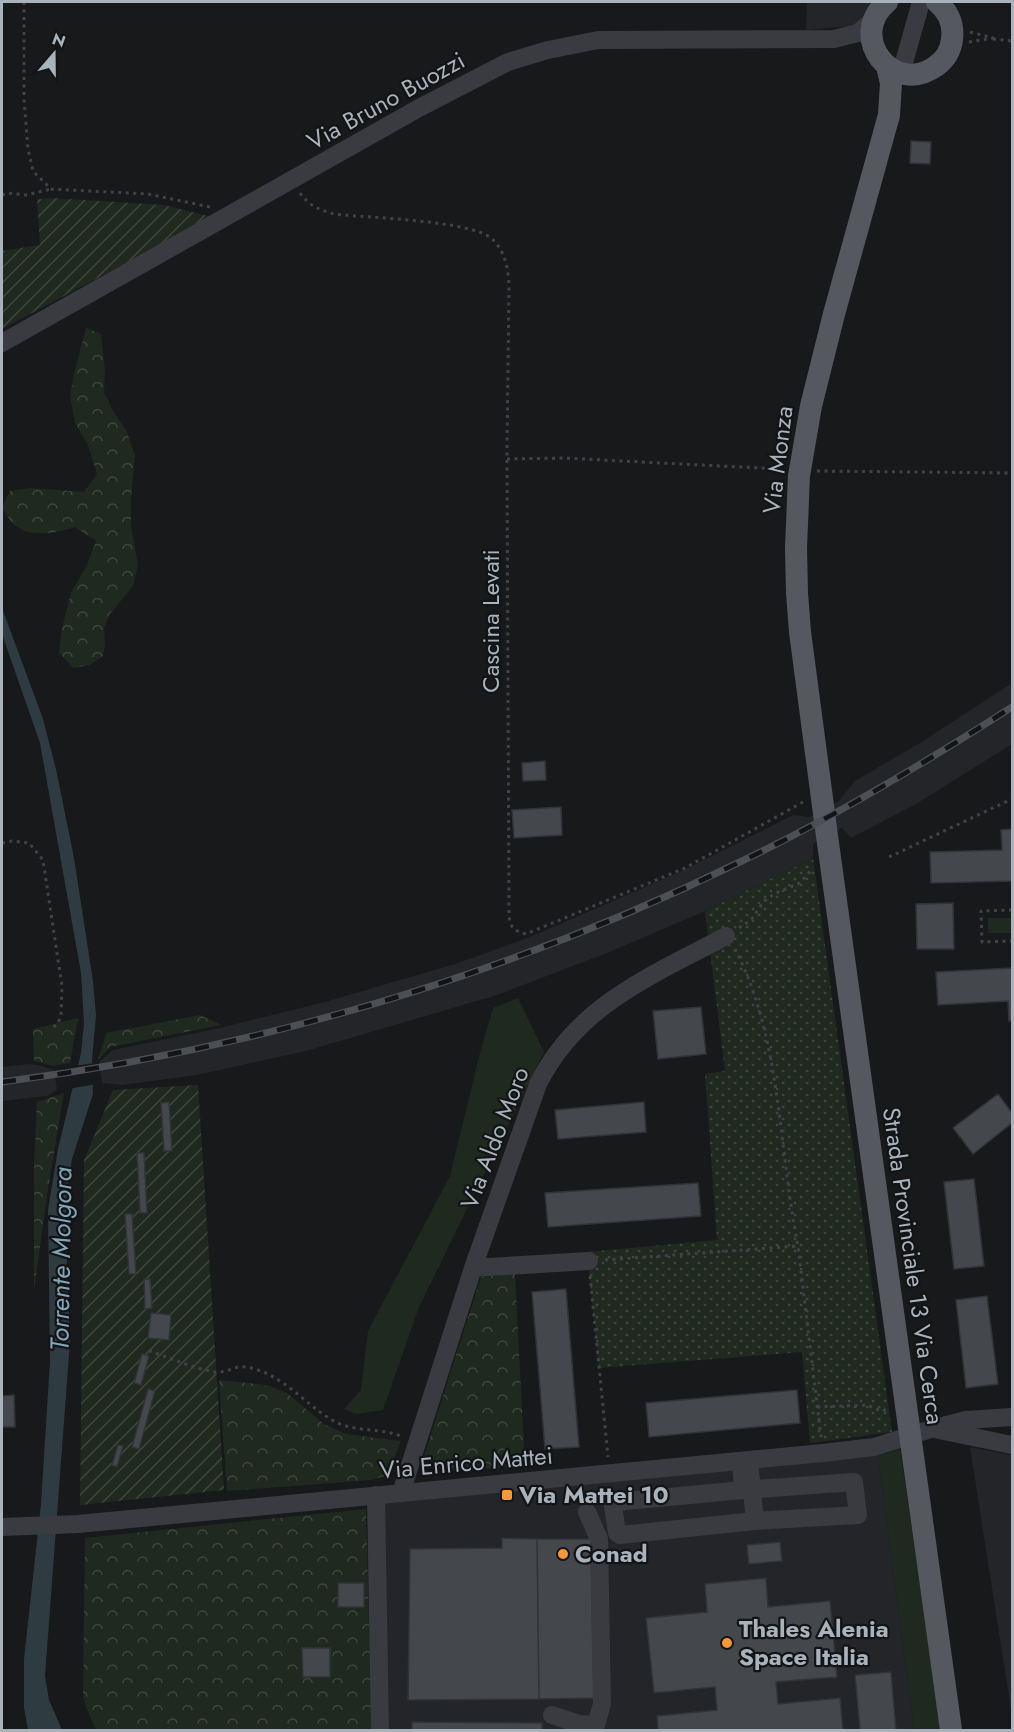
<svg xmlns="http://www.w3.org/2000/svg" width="1014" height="1732" viewBox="0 0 1014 1732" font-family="Jost,sans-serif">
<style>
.built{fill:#242528}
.grass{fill:#202920}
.forest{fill:url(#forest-crowns)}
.park{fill:url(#park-dots)}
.garden{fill:url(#garden-furrows)}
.water{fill:#2e3b40}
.pier{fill:#18191b}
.building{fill:#44474b;stroke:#323337;stroke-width:1.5}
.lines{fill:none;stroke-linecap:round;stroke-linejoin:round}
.path{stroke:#3f4347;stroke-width:3;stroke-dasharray:3 4.5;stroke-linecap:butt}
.minor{stroke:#393b40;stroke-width:18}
.major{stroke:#55595f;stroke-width:22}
.rail-casing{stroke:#4c5055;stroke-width:7}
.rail{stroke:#131416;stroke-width:4.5;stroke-dasharray:14;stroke-linecap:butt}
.poi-dot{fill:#f89733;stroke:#131416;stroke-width:2}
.labels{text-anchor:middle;stroke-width:4.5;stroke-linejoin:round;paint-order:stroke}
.street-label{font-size:24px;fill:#aab2bb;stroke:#131416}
.poi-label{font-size:24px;font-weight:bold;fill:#aab2bb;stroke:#131416;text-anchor:start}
.water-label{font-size:26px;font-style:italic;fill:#81a6b7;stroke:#131416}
</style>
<defs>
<pattern id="forest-crowns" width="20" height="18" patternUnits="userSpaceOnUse" patternTransform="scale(1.5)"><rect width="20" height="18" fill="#202920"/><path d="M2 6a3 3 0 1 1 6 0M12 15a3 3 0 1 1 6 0" fill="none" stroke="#3e463e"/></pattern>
<pattern id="park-dots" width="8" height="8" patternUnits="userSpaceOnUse" patternTransform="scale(1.5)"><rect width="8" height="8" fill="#202920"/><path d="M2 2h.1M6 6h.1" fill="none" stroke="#3e463e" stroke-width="1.8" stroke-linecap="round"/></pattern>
<pattern id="garden-furrows" width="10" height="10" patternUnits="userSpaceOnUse" patternTransform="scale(1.5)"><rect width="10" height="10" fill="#202920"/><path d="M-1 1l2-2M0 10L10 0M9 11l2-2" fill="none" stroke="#3e463e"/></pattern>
</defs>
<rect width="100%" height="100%" fill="#18191b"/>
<path class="built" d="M807 2H871L864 15 861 25 806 30Z
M1012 683V744L916 804 851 838 842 828 813 844V858L705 911 607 953 497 995 306 1051 197 1075 122 1085 102 1083 99 1062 113 1050 220 1028 325 1002 455 964 530 937 682 871 793 815 809 817 839 801 855 781 920 743Z
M29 1064 38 1065 54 1070 57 1090 47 1096 2 1101V1067Z
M970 1447 1012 1455V1711L1011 1710Z
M878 1455 914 1730H386L382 1504Z"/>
<path class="grass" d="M988 918H1012V933H988Z
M518 998 544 1052 419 1307 383 1410 356 1414 344 1409 361 1390 368 1331 450 1176 480 1053 493 1008Z
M900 1449 941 1730H914L878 1455Z"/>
<path class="forest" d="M86 328 101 334 105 371 104 392 112 409 127 432 135 456 131 498V526L138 565 133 586 109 615 104 628 105 644 103 656 89 665 73 668 59 652 62 628 71 593 87 565 96 541 75 527C57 533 33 538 16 526 10 523 6 513 2 507L10 491 30 488 84 492 97 474 88 445 75 423 70 396 74 374Z
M200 1015 221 1025 110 1047 98 1060 106 1033Z
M78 1018 70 1063 53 1066 34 1061 33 1029Z
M64 1093 47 1195 34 1291V1165L37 1102Z
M515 1274 525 1466 444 1472 424 1456 481 1277Z
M219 1380 267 1385 287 1393 324 1424 346 1434 401 1441 388 1475 371 1480 227 1491Z
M366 1509 372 1730H96L86 1707 83 1696 85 1538Z"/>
<path class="park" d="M813 858 892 1432 810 1443 802 1352 599 1368 587 1252 717 1240 705 1074 725 1071 705 911Z"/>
<path class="garden" d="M53 198 164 205 212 217 2 329V251L40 245 37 199Z
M198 1085 224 1490 80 1505 84 1160 113 1090Z"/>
<path class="water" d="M2 608 43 719 56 769 74 858 93 981 96 1015 92 1061 93 1094 72 1159 67 1194 66 1242 70 1341 45 1676 49 1700 62 1730H28L24 1708V1659L41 1504 50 1361 48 1210 58 1149 81 1053 84 1023 81 973 40 743 2 634Z"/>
<path class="pier" d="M95 1063 97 1084 68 1089 74 1066Z"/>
<path class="building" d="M911 141 931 142 930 164 910 163Z
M545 761 546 780 523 781 522 763Z
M561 807 562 835 514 838 512 810Z
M1012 829V881L931 883 930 852 1002 850 1001 830Z
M953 903 954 949H917L916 904Z
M1012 968V1021H1009L1008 1001 938 1005 936 972Z
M701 1007 706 1054 658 1059 653 1011Z
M998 1094 1012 1113V1123L973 1154 953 1128Z
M169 1102 172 1151H164L161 1103Z
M644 1102 646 1132 558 1139 555 1110Z
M137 1153H144L147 1213H140Z
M974 1179 984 1266 954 1269 944 1182Z
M698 1183 701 1216 548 1227 545 1193Z
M125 1214H132L136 1274H129Z
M144 1279H150L152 1308 145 1309Z
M566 1289 579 1447 545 1449 532 1292Z
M987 1296 998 1384 966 1388 956 1300Z
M151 1313 171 1315 169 1340 148 1338Z
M142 1354 149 1356 141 1385 134 1383Z
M148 1389 155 1391 139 1449 132 1447Z
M797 1390 800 1423 649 1437 646 1403Z
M14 1395 15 1427H2V1396Z
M118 1445 123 1446 117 1467 112 1465Z
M502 1538 537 1539 539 1699 408 1700 410 1549 502 1548Z
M537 1539H591L594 1698 539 1699Z
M780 1542 782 1561 749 1564 747 1545Z
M766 1578 768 1607 830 1601 837 1677 776 1682 778 1704 840 1698 843 1730H658L657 1716 717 1710 715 1687 654 1693 646 1618 707 1612 705 1584Z
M338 1583H364V1607H338Z
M302 1648H330V1677H303Z
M891 1672 896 1730H860L855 1675Z
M412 1722 542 1723V1730H412Z"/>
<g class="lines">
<path class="path" d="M24 2V99L28 149 33 171 51 189 148 194 210 207
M993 39 1012 41
M969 42 993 38 970 32
M300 193C309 206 320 210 334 214 368 218 468 220 491 238 505 250 508 268 509 285L507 452 509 916C510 928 515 931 526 934L685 868 803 802
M2 195 7 193 26 195 51 189
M507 459 563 458 780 469
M817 471 1012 473
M2 843 12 841 29 843 43 860 62 986 61 1015 58 1024 50 1029
M889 857 1012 799
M1012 910 981 911 982 942 1012 941
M739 928 751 920 764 901 776 893 800 883 813 868
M735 949C782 1040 778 1147 798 1246L821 1437
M605 1260 798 1246
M590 1276 608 1457
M149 1351C168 1357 195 1369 215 1372 225 1374 236 1365 246 1367 286 1374 307 1409 340 1424 361 1432 383 1428 403 1437
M817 1407 867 1405 881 1411 889 1409"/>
<path class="minor" d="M901 73 921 2
M2 343 419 108 508 62 548 50 598 40 834 39 858 33 873 20
M473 1268 589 1261
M939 1430 1012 1445
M741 1462 743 1490 616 1502 613 1506 617 1533 620 1535 755 1521 749 1461
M743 1490 854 1482 858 1515 755 1521
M401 1493 473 1268 538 1084C578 1004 652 976 726 936
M376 1495 380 1730
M2 1527 78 1524 823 1453 874 1447 931 1429 966 1420 1012 1417
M552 1715 579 1724 596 1725 602 1704 599 1539 587 1512"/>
<path class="major" d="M887 2C846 37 894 97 936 66 945 60 951 50 952 39 954 24 948 11 937 2
M887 66 891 83 889 115 834 314 811 406 799 476 796 548 797 593 800 632 827 836 951 1730"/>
<g class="rail-casing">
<path id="rail" d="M2 1082C258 1049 509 975 742 861 836 816 925 763 1012 707"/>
</g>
<use href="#rail" class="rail"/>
</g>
<g class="poi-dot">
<rect x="501" y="1489" width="12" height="12" rx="3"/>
<circle cx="563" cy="1554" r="6"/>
<circle cx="727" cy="1643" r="6"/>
</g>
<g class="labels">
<g class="street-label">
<text transform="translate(386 101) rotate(-29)" y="8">Via Bruno Buozzi</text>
<text transform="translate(778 460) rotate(-83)" y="8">Via Monza</text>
<text transform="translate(491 621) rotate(-90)" y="8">Cascina Levati</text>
<text transform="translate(495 1138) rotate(-69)" y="8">Via Aldo Moro</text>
<text transform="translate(913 1266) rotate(82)" y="8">Strada Provinciale 13 Via Cerca</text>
<text transform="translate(466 1463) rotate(-5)" y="8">Via Enrico Mattei</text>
</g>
<g class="poi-label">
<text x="519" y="1503">Via Mattei 10</text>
<text x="575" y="1562">Conad</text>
<text x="739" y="1637">Thales Alenia<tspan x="739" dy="28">Space Italia</tspan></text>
</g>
<g class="water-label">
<text transform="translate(61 1259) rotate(-89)" y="9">Torrente Molgora</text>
</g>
</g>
<rect width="1014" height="1732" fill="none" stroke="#aab2bb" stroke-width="6"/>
<g transform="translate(54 54) rotate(20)" stroke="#131416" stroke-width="4.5" paint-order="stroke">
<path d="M0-4.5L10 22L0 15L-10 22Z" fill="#aab2bb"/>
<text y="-9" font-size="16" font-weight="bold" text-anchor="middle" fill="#aab2bb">N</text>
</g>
</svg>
